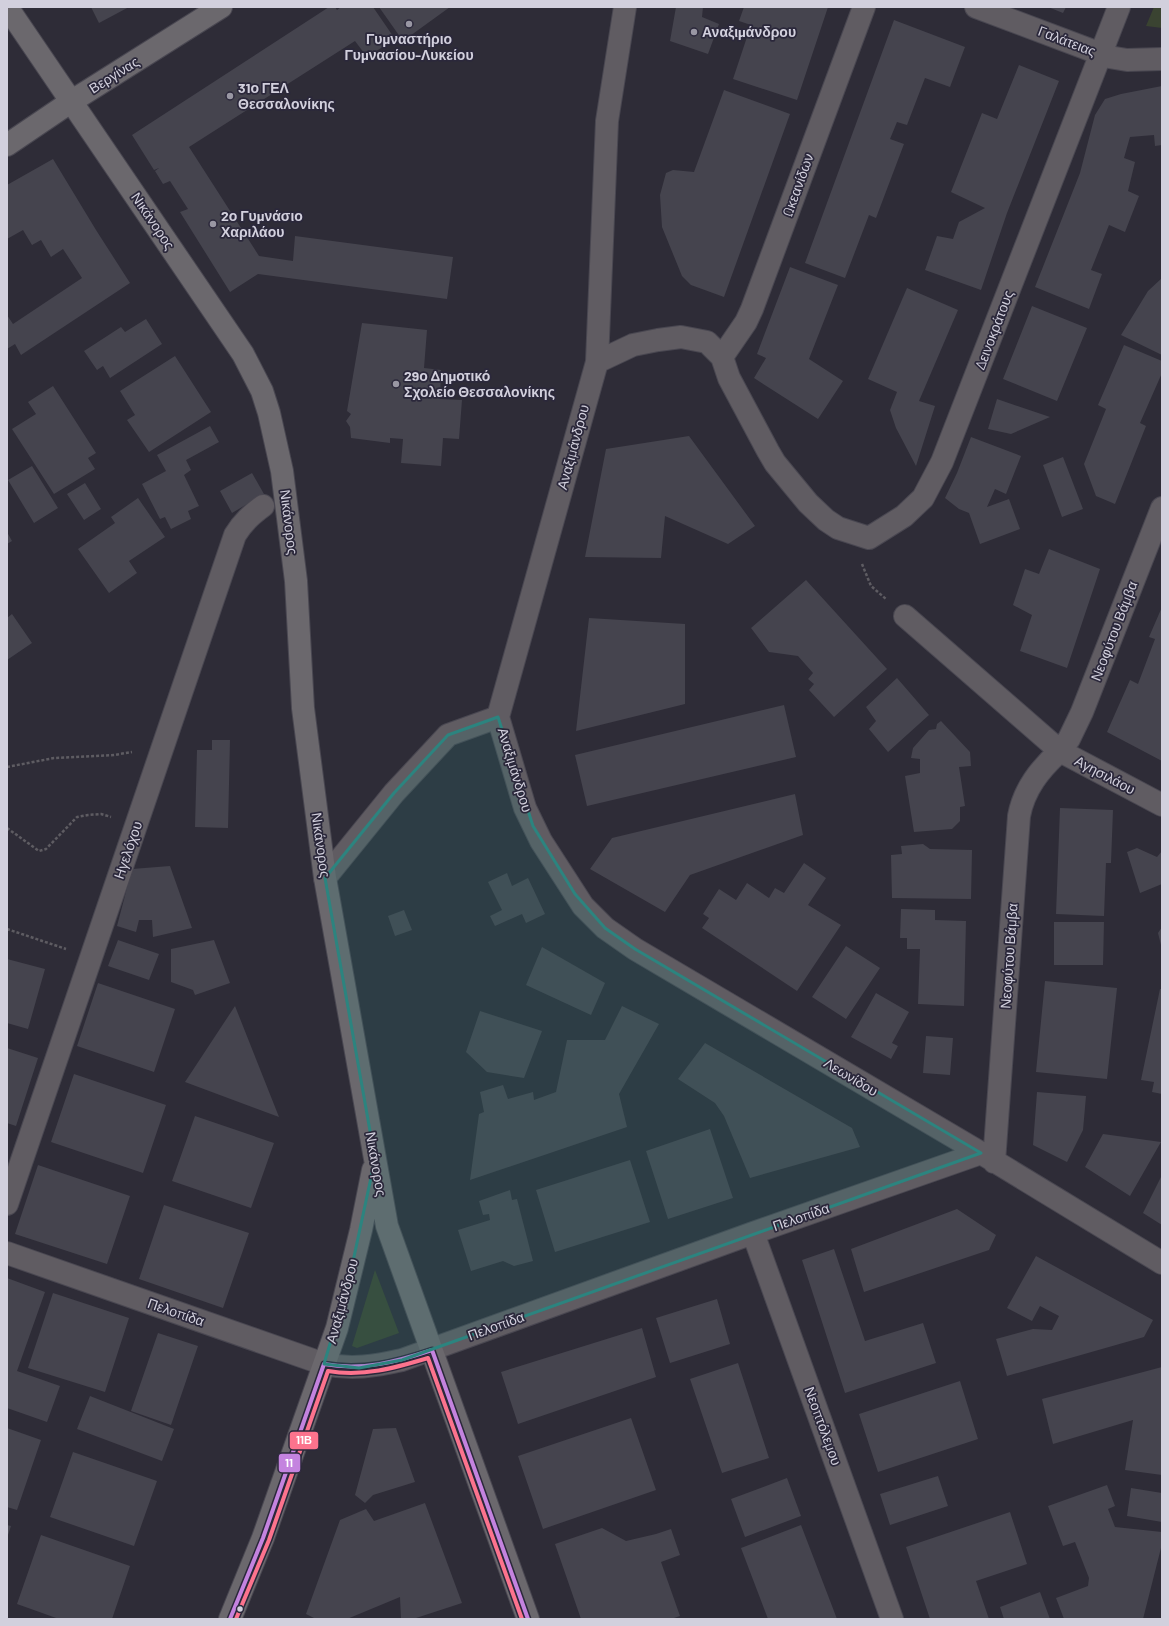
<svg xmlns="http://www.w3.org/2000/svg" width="1169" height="1626" viewBox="0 0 1169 1626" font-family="Barlow,sans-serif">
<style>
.green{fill:#3a4331}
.building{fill:#45444e}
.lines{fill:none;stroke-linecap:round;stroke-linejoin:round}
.street-casing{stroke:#494751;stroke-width:24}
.secondary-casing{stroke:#494751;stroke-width:24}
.path{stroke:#5e5c62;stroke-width:2.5;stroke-dasharray:3 2;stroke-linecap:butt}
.street{stroke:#605c62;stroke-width:22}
.secondary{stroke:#6b686d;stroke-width:22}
.bus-1-casing{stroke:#2b283b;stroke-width:7}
.bus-2-casing{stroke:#2b283b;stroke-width:7}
.bus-1{stroke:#c483df;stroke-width:4}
.bus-2{stroke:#fc738d;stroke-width:4}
.marked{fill:#2c847f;fill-opacity:0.2;stroke:#2c847f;stroke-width:3;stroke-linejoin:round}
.poi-dot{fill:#9997a3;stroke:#2b283b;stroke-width:1.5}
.bus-dot{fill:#d2d0dd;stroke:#2b283b;stroke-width:1.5}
.labels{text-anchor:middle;stroke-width:3.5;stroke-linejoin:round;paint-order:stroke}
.poi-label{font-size:14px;font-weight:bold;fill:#d2d0dd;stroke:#2b283b;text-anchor:start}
.street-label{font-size:14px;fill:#d2d0dd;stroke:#2b283b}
.line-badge{stroke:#2b283b;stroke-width:1.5}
.badge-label{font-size:11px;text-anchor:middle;font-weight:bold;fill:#fff}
</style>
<rect width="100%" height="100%" fill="#2e2c37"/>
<path class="green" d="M1154 7H1162V28L1146 26Z
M375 1270 399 1333 357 1348 352 1346Z"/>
<path class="building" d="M91 7H129L99 23Z
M329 7H335L337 10 341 7H373L395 39 367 57 355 41 189 147 259 256 293 261 295 236 453 257 447 299 258 274 230 292 180 212 188 209 170 181 163 184 155 171 159 168 154 170 132 135Z
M379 7H450L403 41Z
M676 7H703L702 17 719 24 708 54 670 41Z
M744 7H828L797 100 733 79 751 25 739 21Z
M1048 7H1066L1063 13Z
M894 20 965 47 950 87 925 78 907 125 897 122 890 139 904 144 876 218 869 215 845 278 805 263Z
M1019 65 1059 81 1007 213 981 290 925 270 937 236 953 239 959 222 985 208 951 192 982 113 997 119Z
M1162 86V145L1155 146 1154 135 1130 137 1124 158 1135 162 1128 191 1139 196 1125 232 1109 225 1091 270 1102 274 1089 309 1035 287 1080 173 1095 115 1105 99 1121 94Z
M724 90 790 114 724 297 691 285 682 276 662 227 660 195 666 173 673 170 694 172Z
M53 159 96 230 130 283 21 355 15 344 7 349V315L13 324 82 278 63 249 51 257 41 240 32 245 23 230 7 239V185Z
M790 267 838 285 809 359 843 381 818 419 754 378 766 358 757 354Z
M1162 278V355L1121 335 1148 291Z
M907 288 958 310 919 401 935 406 916 466 896 428 890 410 897 392 868 379Z
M1032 306 1087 328 1057 401 1003 379Z
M146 319 162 344 110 378 103 366 97 370 84 351 121 327 125 332Z
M362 323 427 330 424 368 441 370 440 399 462 400 459 439 443 438 441 466 401 463 403 439 390 438V443L351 438 350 427 346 421 351 414 347 411Z
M1124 345 1162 361V373L1140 423 1146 426 1115 504 1096 496 1084 464 1106 409 1098 405Z
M175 356 211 412 149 452 127 420 135 415 120 391Z
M53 386 96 453 88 458 95 469 54 494 12 429 36 414 28 402Z
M997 399 1050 417 1011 434 988 429Z
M210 426 219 442 186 460 191 470 184 475 199 506 188 511 191 519 171 529 165 517 160 519 142 484 166 471 157 455Z
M689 436 755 526 728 544 665 516 661 558 585 557 606 449Z
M971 437 1021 456 1006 494 995 489 987 507 1009 499 1020 529 980 544 969 513 959 509 945 498 957 473Z
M1063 457 1083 509 1062 517 1043 465Z
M32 466 58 508 34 523 8 480Z
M252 473 264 494 232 513 220 491Z
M85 483 101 509 84 520 67 494Z
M138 498 165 537 129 561 137 573 109 593 78 549 115 523 111 517Z
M7 532 12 541 7 544Z
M1049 549 1100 569 1067 668 1020 651 1032 615 1013 605 1025 569 1039 574Z
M806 580 887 669 834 717 809 690 814 684 808 679 813 673 798 656 769 652 751 628Z
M1162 607V761L1107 732 1130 680 1138 684 1155 639 1149 637Z
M12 614 32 643 7 660V618Z
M589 618 685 624V704L576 731Z
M897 678 929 715 888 752 869 729 876 721 866 707Z
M784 705 796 757 587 806 575 755Z
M941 721 970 752 971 766 959 767 965 806 960 807V821L952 829 914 832 905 776 920 773V759L911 758 913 748 929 730 936 729 937 724Z
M212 740H230L228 828 195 827 197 750H212Z
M795 794 803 835 690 875 665 912 590 869 612 838Z
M1060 808 1113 810 1111 863H1106L1104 916 1056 914Z
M923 844 930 849 972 850 971 899 892 898 891 855 902 854 901 846Z
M1137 848 1157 857 1162 851V884L1140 893 1127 852Z
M804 863 826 878 808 905 841 925 797 991 702 928 709 918 703 914 719 889 736 900 747 883 769 898 775 888 784 893Z
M170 866 192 928 153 937 152 920H139L136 932 117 926 132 869Z
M507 873 512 886 528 878 545 914 526 923 522 914 495 926 490 916 502 910 488 882Z
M901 909 935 910V920L966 921 964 1006 918 1004 920 949H907V938H900Z
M404 910 412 930 395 936 388 916Z
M1054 922H1104L1103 965H1054Z
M1162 927V945H1161L1158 933Z
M118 940 159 954 149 980 108 966Z
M214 940 230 983 195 995 193 990 171 982V949Z
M846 946 880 968 846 1019 812 997Z
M542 947 605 983 591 1015 526 985Z
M7 959 45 969 28 1029 7 1023Z
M1045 981 1117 988 1107 1079 1036 1072Z
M98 983 175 1009 154 1072 77 1046Z
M1160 989H1162V1094L1152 1092 1154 1082 1141 1080Z
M876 993 909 1012 892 1043 898 1046 891 1059 851 1037Z
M235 1006 279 1117 185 1082Z
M622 1006 659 1024 619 1094 627 1127 470 1180 479 1114 484 1112 480 1092 503 1085 508 1099 533 1092 534 1100 556 1092 567 1040H605Z
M480 1011 542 1031 524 1078 487 1072 466 1052Z
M926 1036 953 1038 950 1075 923 1073Z
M705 1043 852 1128 860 1147 750 1178 724 1116 715 1103 678 1079Z
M7 1048 38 1058 16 1126 7 1123Z
M74 1074 166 1105 143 1173 51 1142Z
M1037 1092 1086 1096 1083 1130 1067 1162 1033 1145Z
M195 1116 274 1143 251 1208 172 1181Z
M710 1129 733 1198 668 1219 646 1151Z
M1103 1134 1161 1142 1130 1196 1085 1167Z
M630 1160 650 1222 555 1252 536 1190Z
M38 1165 130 1196 107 1264 15 1234Z
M1162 1175V1225L1143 1213Z
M510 1190 512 1200 517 1199 533 1261 514 1266 503 1261 471 1271 458 1230 490 1220 489 1214 483 1215 479 1201Z
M164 1205 249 1233 223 1308 139 1279Z
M957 1209 996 1235 989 1250 864 1292 851 1249Z
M834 1249 865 1341 923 1323 936 1363 845 1393 802 1260Z
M1036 1256 1153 1320 1144 1337 1007 1376 996 1339 1033 1329 1052 1330 1059 1316 1040 1306 1032 1321 1007 1308Z
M7 1278 45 1292 17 1371 60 1386 47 1422 7 1408Z
M53 1293 129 1318 105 1392 28 1368Z
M717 1299 730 1344 670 1363 656 1318Z
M642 1328 656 1377 518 1424 501 1372Z
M158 1333 198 1346 171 1425 131 1411Z
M738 1363 769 1458 722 1473 690 1379Z
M1162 1367V1475L1125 1470 1133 1420 1053 1444 1042 1399Z
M960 1381 978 1439 878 1472 859 1414Z
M90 1396 174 1429 162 1461 77 1429Z
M631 1418 656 1490 543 1529 518 1456Z
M7 1428 41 1440 17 1510 7 1507Z
M396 1428 415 1482 373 1495 365 1503 355 1495 373 1429Z
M73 1452 157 1481 134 1546 50 1517Z
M938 1476 948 1506 890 1525 880 1494Z
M787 1478 801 1516 745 1537 731 1499Z
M1107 1485 1115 1506 1108 1509 1115 1527 1162 1532V1544L1143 1619H1064L1056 1598 1088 1586 1089 1578 1075 1542 1063 1546 1048 1506Z
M1131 1488 1162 1493V1522L1127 1516Z
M425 1503 462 1603 413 1619H401L400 1597 347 1619H316L306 1614 340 1520 366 1509 374 1521Z
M1010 1512 1027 1564 976 1581 989 1619H930L906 1547Z
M7 1525 11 1526 7 1538Z
M801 1525 837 1619H768L741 1548Z
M602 1528 626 1541 656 1534 671 1529 680 1555 661 1562 680 1616 671 1619H581L555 1544Z
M41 1535 130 1566 112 1619H59L17 1604Z
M1040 1592 1050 1619H1004L1000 1607Z"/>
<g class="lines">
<g class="street-casing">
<path id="street" d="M625 7 607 121 597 362 498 717 525 808 541 841 583 906 605 928 635 949 981 1153 1162 1263
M976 7 1109 57 1127 60 1162 59
M722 357 746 322 752 309 864 7
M597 362 633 345 658 340 681 337 707 342 722 357 729 378 768 451 775 463 808 503 826 520 838 528 869 538 904 516 923 498 942 462 1119 7
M905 616 1060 751 1069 739 1082 712 1162 508
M325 878 394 793 448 735 498 717
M994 1162 1019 816C1024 789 1040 769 1060 751L1162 805
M7 1204 235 535C243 522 251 515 263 506
M753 1233 892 1619
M7 1253 324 1364C352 1370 375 1366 402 1360L753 1233 981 1153"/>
</g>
<g class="secondary-casing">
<path id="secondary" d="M7 7 243 354 262 391 269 413 282 471 296 581 303 708 325 878 387 1226 528 1619
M7 145 72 101 221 7
M230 1619 263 1538 337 1328 361 1230 373 1170"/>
</g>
<path class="path" d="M862 564 871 586 886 599
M7 767 54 758 114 755 132 752
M7 828 39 851 46 849 77 817 88 815 101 814 111 817
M7 929 66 949"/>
<use href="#street" class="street"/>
<use href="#secondary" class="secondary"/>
<g class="bus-1-casing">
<path id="bus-1" d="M230 1619 263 1538 324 1364C362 1371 396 1362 432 1350L528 1619"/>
</g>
<g class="bus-2-casing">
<path id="bus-2" d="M236 1619 269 1540 328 1371C363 1377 395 1368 428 1358L522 1619"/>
</g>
<use href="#bus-1" class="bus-1"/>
<use href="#bus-2" class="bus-2"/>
</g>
<path class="marked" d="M498 717 533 826 575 894 605 928 635 949 981 1153 402 1360 359 1368 324 1364 349 1280 375 1159 325 878 394 793 448 735Z"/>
<g class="poi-dot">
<circle cx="409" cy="24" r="4"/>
<circle cx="694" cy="32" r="4"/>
<circle cx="230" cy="96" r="4"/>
<circle cx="213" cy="224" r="4"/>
<circle cx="396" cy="384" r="4"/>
</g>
<circle class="bus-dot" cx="240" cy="1609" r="3.5"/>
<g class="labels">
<g class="poi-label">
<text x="702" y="37">Αναξιμάνδρου</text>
<text x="409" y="44" text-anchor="middle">Γυμναστήριο<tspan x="409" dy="16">Γυμνασίου-Λυκείου</tspan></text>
<text x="238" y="93">31ο ΓΕΛ<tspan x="238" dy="16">Θεσσαλονίκης</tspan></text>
<text x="221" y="221">2ο Γυμνάσιο<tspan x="221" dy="16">Χαριλάου</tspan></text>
<text x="404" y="381">29ο Δημοτικό<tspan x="404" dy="16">Σχολείο Θεσσαλονίκης</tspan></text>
</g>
<g class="street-label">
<text transform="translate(1067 41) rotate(21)" y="5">Γαλάτειας</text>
<text transform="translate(114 75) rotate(-32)" y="5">Βεργίνας</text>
<text transform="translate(798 185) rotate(-70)" y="5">Ωκεανίδων</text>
<text transform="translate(153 221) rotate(56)" y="5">Νικάνορος</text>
<text transform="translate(994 330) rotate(-69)" y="5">Δεινοκράτους</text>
<text transform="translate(573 447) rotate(-75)" y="5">Αναξιμάνδρου</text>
<text transform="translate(289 522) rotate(83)" y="5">Νικάνορος</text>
<text transform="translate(1114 631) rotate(-69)" y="5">Νεοφύτου Βάμβα</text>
<text transform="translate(515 770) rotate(73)" y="5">Αναξιμάνδρου</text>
<text transform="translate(1105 775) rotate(28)" y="5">Αγησιλάου</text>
<text transform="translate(321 845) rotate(82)" y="5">Νικάνορος</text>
<text transform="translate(128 850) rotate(-71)" y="5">Ηγελόχου</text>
<text transform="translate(1009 956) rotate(-86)" y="5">Νεοφύτου Βάμβα</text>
<text transform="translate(851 1077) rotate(31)" y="5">Λεωνίδου</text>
<text transform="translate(376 1164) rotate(80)" y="5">Νικάνορος</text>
<text transform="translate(801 1217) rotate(-19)" y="5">Πελοπίδα</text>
<text transform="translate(342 1301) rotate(-75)" y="5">Αναξιμάνδρου</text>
<text transform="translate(176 1312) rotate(19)" y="5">Πελοπίδα</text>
<text transform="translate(496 1326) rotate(-20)" y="5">Πελοπίδα</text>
<text transform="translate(823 1426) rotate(70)" y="5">Νεοπτόλεμου</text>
</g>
</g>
<g class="line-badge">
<rect x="289" y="1431" width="30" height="19" rx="4" fill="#fc738d"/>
<rect x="278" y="1453" width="23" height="20" rx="4" fill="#c483df"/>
</g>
<g class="badge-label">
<text x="304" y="1444">11Β</text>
<text x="289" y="1467">11</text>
</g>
<rect width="1169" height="1626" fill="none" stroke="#d2d0dd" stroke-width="16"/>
</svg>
